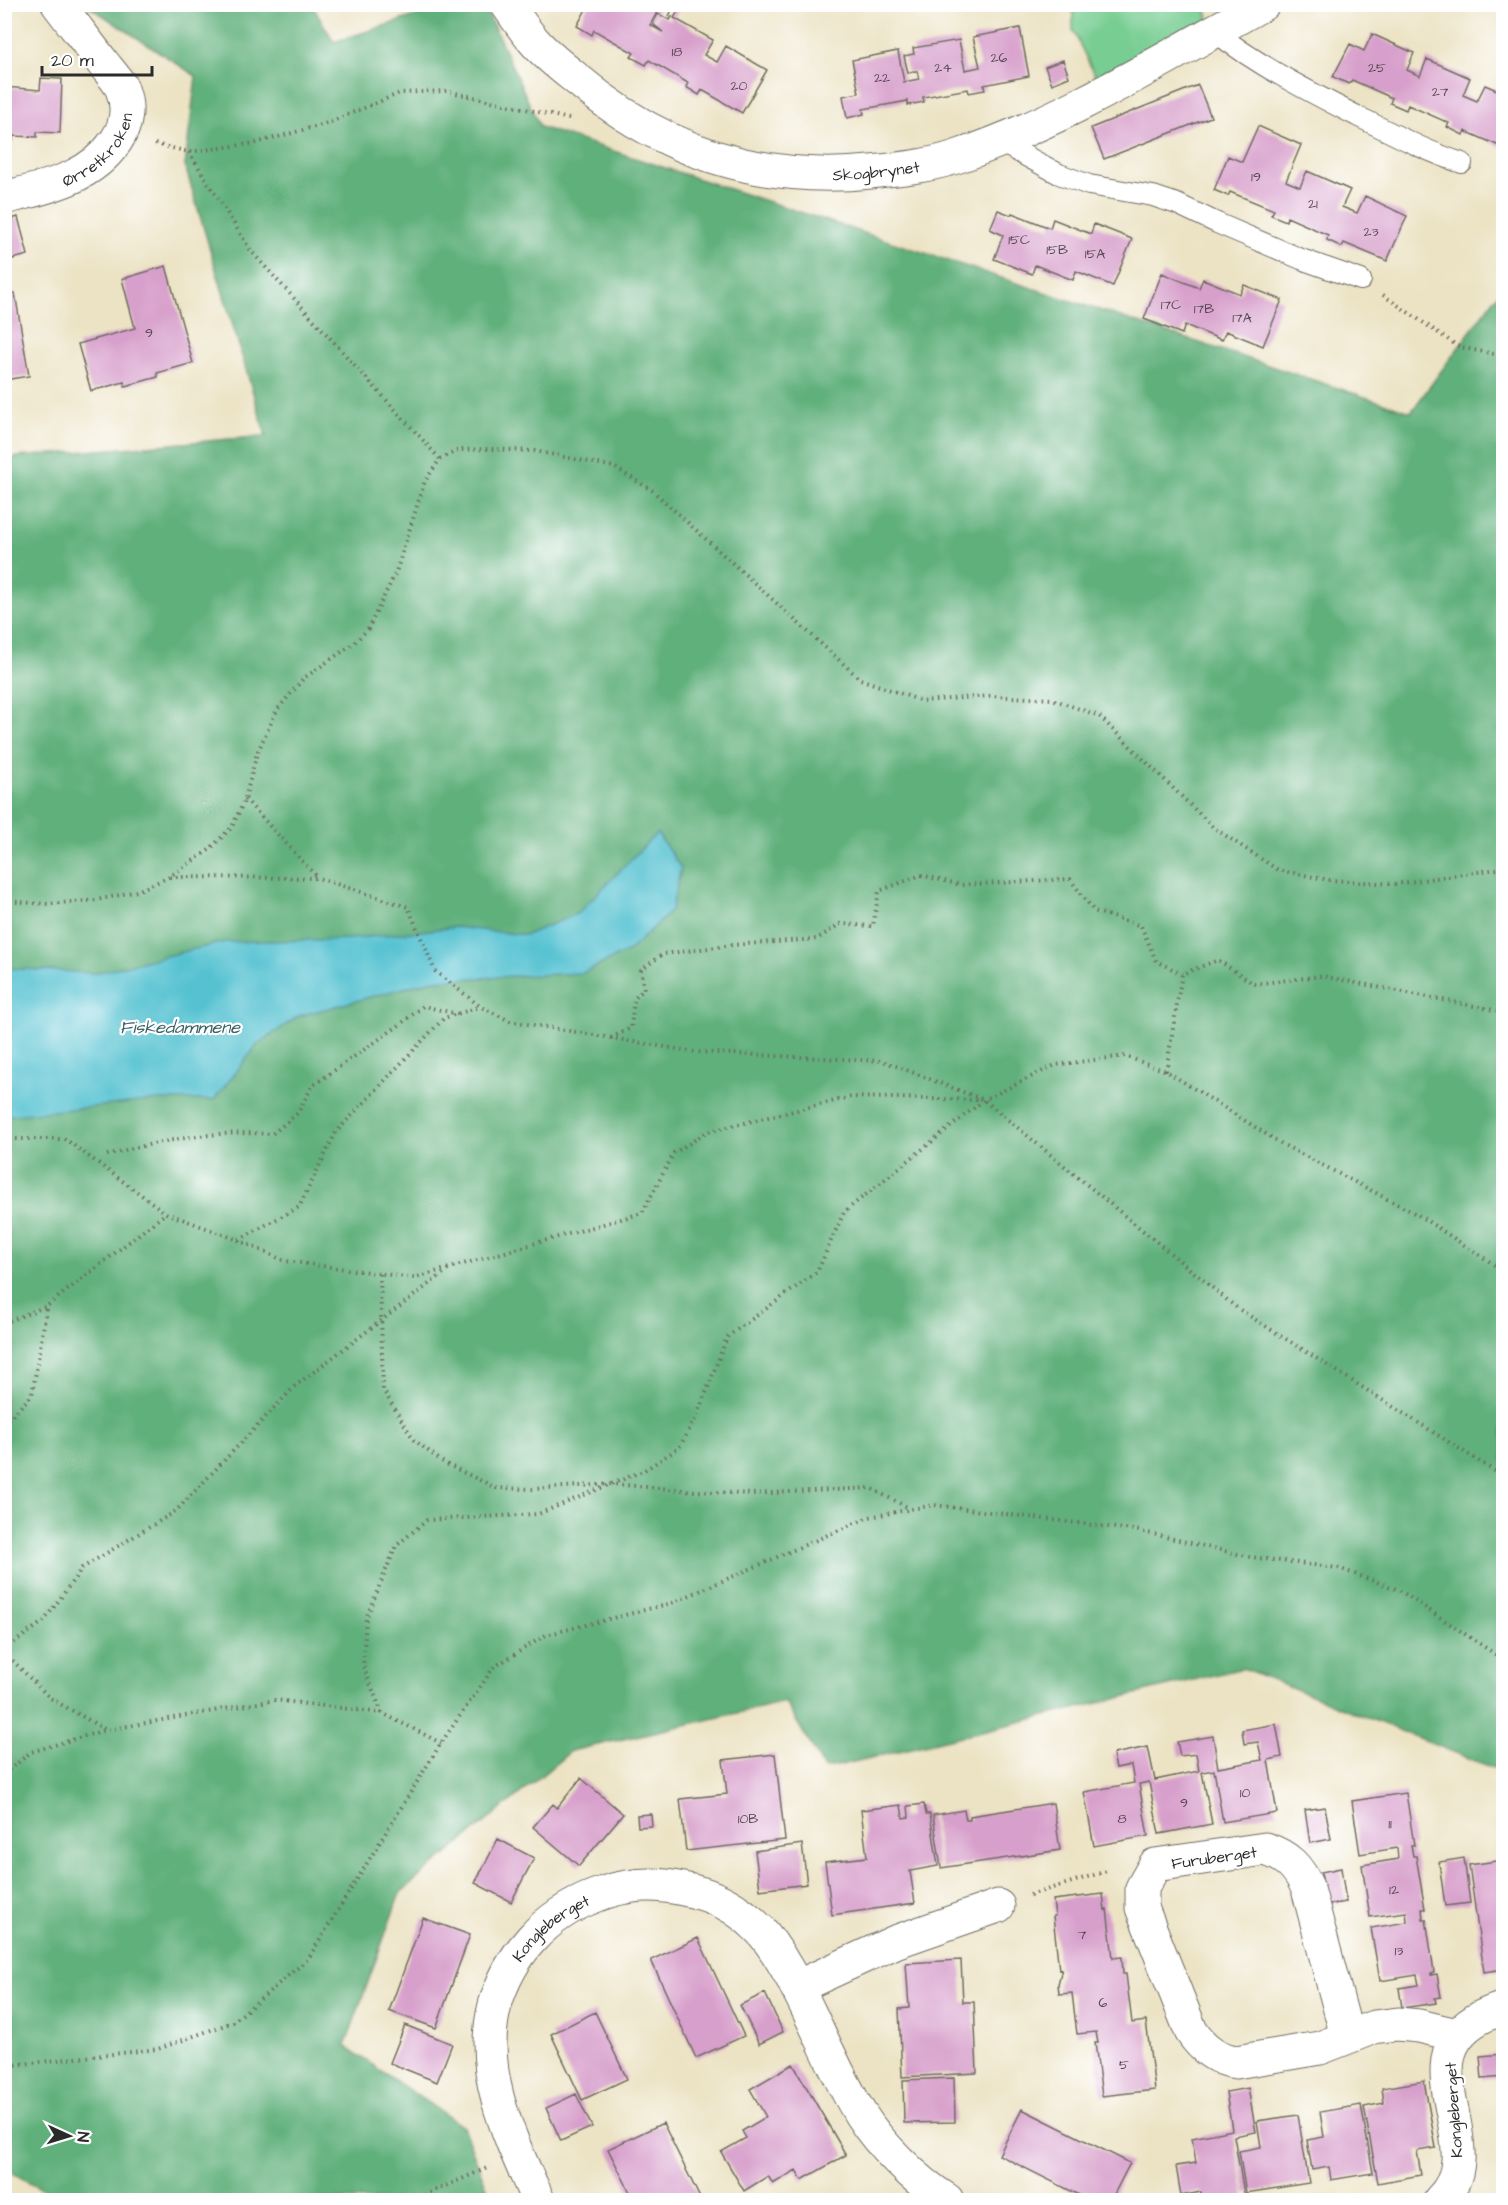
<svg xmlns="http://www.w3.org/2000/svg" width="1508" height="2205" viewBox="0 0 1508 2205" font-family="'Architects Daughter',sans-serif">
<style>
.green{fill:#77cd92;stroke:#517c5e;stroke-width:1.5}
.forest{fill:#61b07c;stroke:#466e54;stroke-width:1.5}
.water{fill:#57c2d1;stroke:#41767e;stroke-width:1.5}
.building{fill:#d79fcb}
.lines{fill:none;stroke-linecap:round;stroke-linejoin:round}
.lane-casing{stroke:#6f6b61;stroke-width:22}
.street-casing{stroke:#6f6b61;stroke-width:35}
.path{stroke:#6f6b61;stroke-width:4;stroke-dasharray:1.5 4.5;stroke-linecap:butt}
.lane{stroke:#fff;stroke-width:20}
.street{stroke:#fff;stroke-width:33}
.labels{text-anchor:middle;stroke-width:4.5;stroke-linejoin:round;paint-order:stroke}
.number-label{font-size:14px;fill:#564853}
.street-label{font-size:16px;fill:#2b2b2b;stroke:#fff}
.water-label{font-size:18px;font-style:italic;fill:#3a6065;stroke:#fff}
</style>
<rect width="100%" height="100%" fill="#fff"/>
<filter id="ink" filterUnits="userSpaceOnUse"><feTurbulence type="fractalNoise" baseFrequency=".0167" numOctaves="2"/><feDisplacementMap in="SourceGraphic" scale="12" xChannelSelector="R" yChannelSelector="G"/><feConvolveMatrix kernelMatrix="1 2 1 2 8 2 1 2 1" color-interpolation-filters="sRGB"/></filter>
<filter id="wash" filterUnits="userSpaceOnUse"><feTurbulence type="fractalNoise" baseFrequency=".008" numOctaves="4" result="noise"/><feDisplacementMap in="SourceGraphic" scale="24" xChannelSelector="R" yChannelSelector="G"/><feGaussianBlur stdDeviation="1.35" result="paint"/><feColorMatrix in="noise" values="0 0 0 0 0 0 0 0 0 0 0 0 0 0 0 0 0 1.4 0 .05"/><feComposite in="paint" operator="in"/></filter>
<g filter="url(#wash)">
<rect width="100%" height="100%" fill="#ece3c4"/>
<path class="green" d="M1073 5H1202L1204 6 1209 20 1099 84 1073 30Z"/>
<path class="forest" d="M87 5H312L334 42 449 5H484L540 127 1411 412 1503 287V1772L1243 1668 825 1769 785 1702 571 1751 400 1893 345 2046 463 2127 492 2200H63L5 2169V458L266 436 185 166 196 76Z"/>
<path class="water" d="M657 833 681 868 671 911 629 951 583 973 434 980 299 1016 258 1044 214 1100H159L5 1116V968L95 973 224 942 350 939 456 927 526 935 578 913Z"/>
<g id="blocks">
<path class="building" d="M589 4H650L659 9 650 25 663 32 653 24 658 14 670 20 672 17 669 16 675 4H679L681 6 674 18 713 40 704 55 717 62 726 46 767 70 742 113 702 90 699 95 686 87 688 83 649 60 646 65 631 57 634 53 594 30 592 35 577 26Z
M1020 28 1029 76 984 85 985 90 969 93 968 89 923 97 924 102 908 105V101L863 109 864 114 847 118 843 96 859 93 852 60 898 51 904 82 919 79 917 71 908 73 904 56 914 54 913 48 959 40 965 70 980 67 973 37Z
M1372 34 1414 53 1407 70 1420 76 1427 59 1470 78 1463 95 1477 101 1485 85 1504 93V148L1465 131 1463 135 1447 127 1449 123 1408 105 1406 110 1390 103 1392 98 1352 80 1349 84 1333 77 1350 44 1364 51Z
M1063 60 1069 77 1052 84 1045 67Z
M41 78 62 79 60 133 37 132V137L13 136V141H4V87L40 90Z
M1198 85 1211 117 1104 159 1091 128Z
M1258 126 1301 145 1286 181 1300 187 1307 171 1350 190 1342 207 1357 213 1365 196 1407 216 1387 261 1344 243 1342 247 1327 240 1328 235 1287 217 1286 221 1271 215 1274 210 1230 192 1228 196 1214 190 1228 156 1242 162Z
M998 210 1011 215 1012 213 1050 228 1053 219 1091 234 1094 224 1132 239 1113 286 1076 271 1073 280 1035 265 1032 274 994 259 1003 235 990 229Z
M18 217 28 255 5 261V221Z
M166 266 193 363 157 373 158 377 125 386 124 382 91 391 78 344 135 328 122 279Z
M1162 273 1199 288 1203 279 1240 294 1244 285 1282 300 1263 346 1226 331 1222 340 1185 325 1182 334 1144 319Z
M15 293 29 376 4 380V295Z
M1276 1724 1282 1757 1268 1760 1277 1813 1223 1822 1214 1770 1202 1772 1212 1824 1159 1834 1149 1782 1139 1784 1148 1836 1094 1846 1084 1792 1134 1783 1131 1765 1116 1768 1113 1754 1148 1747 1155 1780 1199 1771 1196 1754 1180 1756 1177 1742 1213 1736 1218 1768 1262 1760 1258 1742 1244 1744 1242 1730Z
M775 1754 785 1840 686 1851 680 1799 727 1794 723 1760Z
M581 1778 623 1814 579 1866 533 1827 553 1804 557 1808Z
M1406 1793 1414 1845H1411L1413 1856H1416L1425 1909H1422L1423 1919H1426L1434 1972 1431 1973V1975L1437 1974 1441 1997 1435 1998 1436 2003 1402 2008 1399 1988 1419 1985 1417 1975 1380 1981 1371 1928 1407 1922 1406 1912 1370 1917 1362 1865 1398 1859 1397 1848 1360 1854 1352 1801Z
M1053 1803 1060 1850 941 1868 933 1815 964 1810 966 1820H970V1816Z
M924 1804 926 1814H930L938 1866 910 1871 915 1903 832 1915 825 1862 867 1857 861 1810 901 1805 903 1818 909 1817 908 1806Z
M1325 1807 1331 1839 1310 1843 1305 1810Z
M651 1814 652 1826 638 1827 637 1815Z
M498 1839 534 1858 511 1902 475 1883Z
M802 1844 807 1884 760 1890 755 1851Z
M1464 1858 1470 1903 1445 1906 1439 1862Z
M1504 1860V1969L1484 1972 1469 1865Z
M1341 1868 1346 1902 1326 1905 1321 1872Z
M1103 1894 1105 1910 1107 1909 1113 1958 1122 1957 1123 1974H1126L1132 2023 1146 2021 1155 2090 1102 2096 1095 2043H1098L1096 2032 1077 2034 1072 1993 1059 1994 1058 1984 1062 1969 1059 1970 1053 1916H1055L1053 1900Z
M423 1918 470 1935 436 2028 389 2011Z
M698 1938 744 2036 696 2058 651 1960Z
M961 1960 963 2002H974L977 2073 902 2077 899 2009 909 2008 906 1963Z
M765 1993 783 2032 759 2044 740 2005Z
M595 2012 627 2079 582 2100 551 2034Z
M405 2025 452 2044 437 2082 390 2063Z
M1504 2054V2077L1482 2079 1480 2056Z
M793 2064 846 2155 802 2180 796 2170 773 2184 768 2176 744 2191 721 2152 746 2138 742 2131 766 2117 750 2089Z
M954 2078 955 2122 904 2123 903 2080Z
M1424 2081 1436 2148 1417 2151 1421 2175 1378 2183 1364 2107 1384 2103 1382 2088Z
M1248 2088 1256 2132 1234 2136 1245 2199 1203 2200 1201 2192 1181 2196 1176 2166 1196 2163 1192 2138 1232 2130 1226 2092Z
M576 2094 592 2127 561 2141 546 2108Z
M1361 2105 1373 2173 1331 2180 1329 2167 1312 2170 1307 2140 1324 2137 1320 2112Z
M1022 2109 1130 2163 1111 2200H1089L999 2155Z
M1298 2115 1309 2183 1246 2193 1239 2151 1261 2147 1257 2121Z
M663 2123 701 2200H634L608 2149Z"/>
</g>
</g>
<g filter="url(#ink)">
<use href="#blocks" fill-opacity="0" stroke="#6f6b61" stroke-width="1.5"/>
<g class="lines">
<g class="lane-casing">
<path id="lane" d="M1214 31C1257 65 1308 91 1357 116 1392 133 1425 151 1462 163
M998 141 1059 174 1089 185 1153 196 1177 204 1217 223 1301 259 1361 280"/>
</g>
<g class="street-casing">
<g id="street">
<path id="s1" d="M507 4C516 17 524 30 534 41 547 56 563 68 578 80 663 152 760 183 871 172 899 169 929 166 956 157 1064 121 1163 59 1263 4"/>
<path id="s2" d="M4 198C47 187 90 179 116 141 127 125 129 107 122 89 118 80 109 71 103 63 88 43 73 24 58 4"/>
<path d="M797 1987 895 1942 998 1906"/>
<path d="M1347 2036 1308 1889C1299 1868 1288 1856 1265 1849L1155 1865 1142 1888V1908L1191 2031C1202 2048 1216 2059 1236 2062L1320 2048 1374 2027 1398 2024 1419 2026 1457 2035"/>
<path id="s3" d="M538 2200C511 2140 477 2073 495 2005 510 1954 545 1915 595 1896 625 1884 652 1882 683 1889 712 1894 738 1908 758 1928 770 1939 779 1956 787 1969 814 2016 832 2068 861 2115 880 2145 917 2182 947 2200"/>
<path d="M1440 2200C1499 2145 1385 2044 1504 2008"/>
</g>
</g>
<path class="path" d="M155 144 189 152 256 143 328 123 400 93 447 91 569 119
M189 152 251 251 440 459
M1383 295 1459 347 1504 356
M245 799 317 877
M170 877 318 878 408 907 435 971 481 1007 510 1021 695 1052 883 1061 984 1100 1237 1308 1504 1477
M4 901 48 904 97 900 137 891 169 877 209 850 232 827 245 799 257 753 277 710 304 678 353 644 368 629 396 572 425 481 440 459 459 450 489 449 535 451 614 467 653 491 860 679 922 701 990 696 1052 699 1099 716 1214 828 1278 870 1329 880 1395 884 1504 868
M611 1038 631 1028 634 999 644 989 641 970 663 954 732 945 817 939 840 924 873 926 879 891 921 875 961 885 1070 879 1094 911 1141 926 1156 961 1182 974
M1166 1071 1182 974 1218 960 1254 984 1322 976 1504 1012
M4 1139H65L166 1213 238 1240 299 1207 336 1132 444 1018 480 1007
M107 1155C163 1140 214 1130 272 1134L298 1113 312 1086 398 1026 423 1006 458 1014
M238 1240 285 1261 414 1278 642 1213 674 1153 707 1132 851 1097 980 1100
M380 1274 383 1390 414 1440 444 1463 496 1488 533 1489 612 1484 695 1491 751 1494 870 1488 909 1508
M4 1323 47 1306
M4 1424 32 1395 47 1306 166 1213
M4 1650 44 1621 82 1568 176 1511 295 1386 449 1269
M4 1652 50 1698 106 1730 275 1700 382 1713 441 1743
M382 1713 363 1666 366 1618 396 1546 427 1520 538 1514 643 1471 679 1448 697 1416 727 1337 817 1272 844 1212 984 1100 1055 1065 1125 1056 1166 1071 1282 1144 1418 1215 1504 1271
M4 1774 31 1752 105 1730
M1030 1895 1107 1871
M4 2066 158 2049 233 2022 308 1959 441 1743 494 1667 546 1635 672 1603 869 1517 934 1505 1140 1531 1250 1557 1338 1568 1399 1590 1504 1660
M413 2200 487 2168"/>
<use href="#lane" class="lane"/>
<use href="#street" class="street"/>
</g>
</g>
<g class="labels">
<g class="number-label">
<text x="677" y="56">18</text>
<text x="999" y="62">26</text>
<text x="943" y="72">24</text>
<text x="1377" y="72">25</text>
<text x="882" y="82">22</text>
<text x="739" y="90">20</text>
<text x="1440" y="96">27</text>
<text x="1256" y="181">19</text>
<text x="1313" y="208">21</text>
<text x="1371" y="236">23</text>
<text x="1019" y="244">15C</text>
<text x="1057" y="254">15B</text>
<text x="1095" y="258">15A</text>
<text x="1171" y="309">17C</text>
<text x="1204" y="313">17B</text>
<text x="1242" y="322">17A</text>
<text x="149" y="337">9</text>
<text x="1245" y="1797">10</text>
<text x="1184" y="1807">9</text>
<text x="748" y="1823">10B</text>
<text x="1122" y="1823">8</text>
<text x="1390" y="1828">11</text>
<text x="1394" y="1894">12</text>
<text x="1082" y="1939">7</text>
<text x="1399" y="1955">13</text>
<text x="1103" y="2007">6</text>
<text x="1124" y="2069">5</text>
</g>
<g class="street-label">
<text dy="6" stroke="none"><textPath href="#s2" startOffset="110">Ørretkroken</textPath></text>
<text dy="6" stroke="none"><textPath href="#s1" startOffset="426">Skogbrynet</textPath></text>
<text transform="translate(1214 1857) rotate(-8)" y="6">Furuberget</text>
<text dy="6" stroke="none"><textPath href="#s3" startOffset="302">Kongleberget</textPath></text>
<text transform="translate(1453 2110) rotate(-94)" y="6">Kongleberget</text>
</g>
<g class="water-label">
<text x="180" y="1033">Fiskedammene</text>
</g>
</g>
<rect width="1508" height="2205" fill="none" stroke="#fff" stroke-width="24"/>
<g transform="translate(69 2136) rotate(94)" stroke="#ffffff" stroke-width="4.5" paint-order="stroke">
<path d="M0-4.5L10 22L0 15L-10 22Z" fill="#2b2b2b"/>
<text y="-9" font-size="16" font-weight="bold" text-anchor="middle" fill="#2b2b2b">N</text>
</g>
<path d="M42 66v9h110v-9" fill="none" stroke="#2b2b2b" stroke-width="3"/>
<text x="51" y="66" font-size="18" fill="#2b2b2b" stroke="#ffffff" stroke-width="4.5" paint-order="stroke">20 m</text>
</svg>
